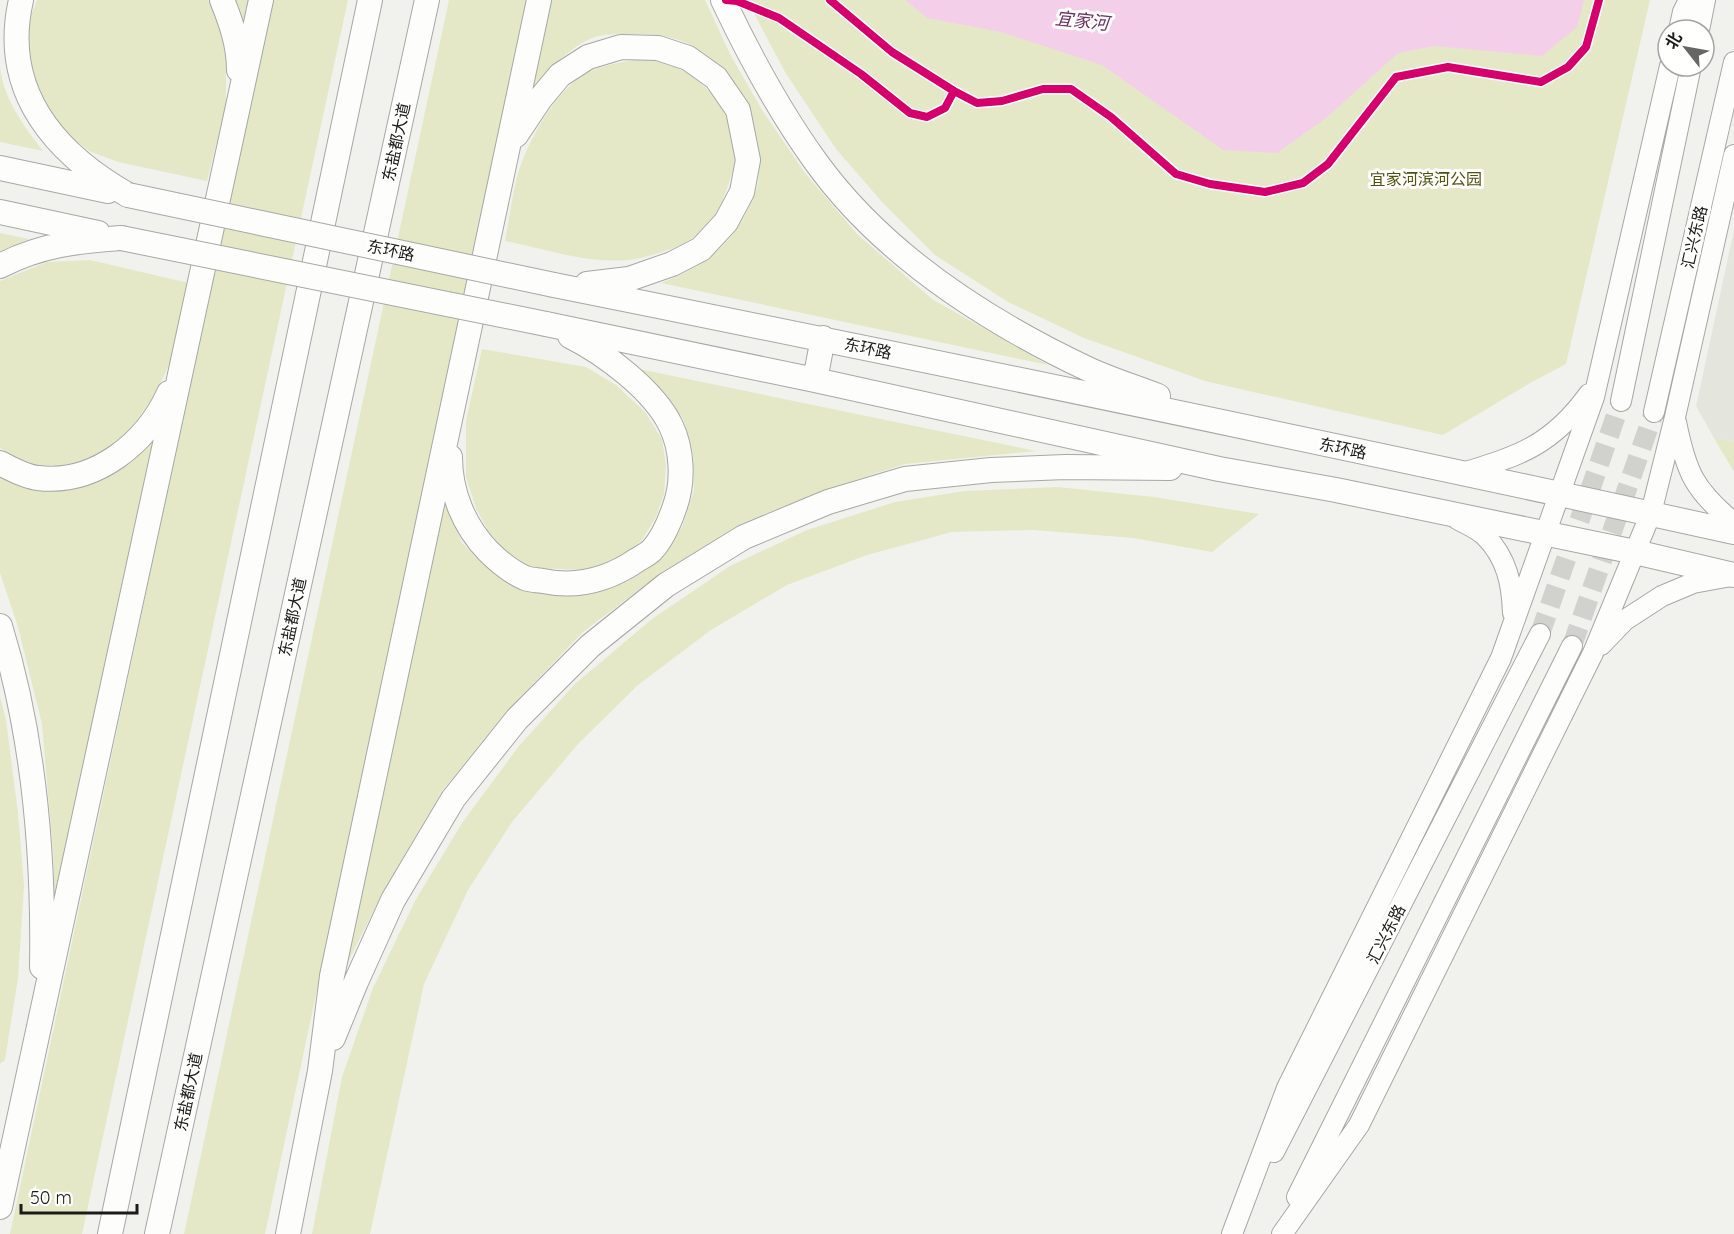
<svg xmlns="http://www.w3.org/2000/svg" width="1734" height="1234" viewBox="0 0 1734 1234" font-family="Quicksand,'Noto Sans SC',sans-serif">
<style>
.built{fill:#e4e6dd}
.green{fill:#e4e8c6}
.water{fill:#f4cfea}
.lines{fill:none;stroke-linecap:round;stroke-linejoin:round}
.secondary-tunnel{stroke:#d1d2ce;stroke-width:20;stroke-dasharray:20 10;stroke-linecap:butt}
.secondary-casing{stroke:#a7a7a5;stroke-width:22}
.trunk-casing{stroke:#a7a7a5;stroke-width:26}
.secondary{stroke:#fdfdfc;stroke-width:20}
.trunk{stroke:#fdfdfc;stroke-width:24}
.trunk-bridge-casing{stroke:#a7a7a5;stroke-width:26;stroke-linecap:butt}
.trunk-bridge{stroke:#fdfdfc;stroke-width:24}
.cycleway-casing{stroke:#fffffe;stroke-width:11}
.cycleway{stroke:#d6006c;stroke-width:8}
.labels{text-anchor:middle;stroke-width:6;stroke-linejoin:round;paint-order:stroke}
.street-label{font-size:16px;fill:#1b1b19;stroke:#fffffe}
.park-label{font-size:16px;fill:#4e530d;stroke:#fffffe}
.water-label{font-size:18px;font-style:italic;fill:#6d3062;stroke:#fffffe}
</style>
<rect width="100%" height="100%" fill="#f1f2ee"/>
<path class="built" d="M1734 230V442L1714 438 1696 406Z"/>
<path class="green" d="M37 0H208L219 19 226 60V105L207 181 118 162 89 151 60 129 25 80 27 25Z
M234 0H250L245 25 235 1Z
M272 0H348L82 1234H10Z
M449 0H528L265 1234H184Z
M550 0H705L730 54 762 110 805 173 857 234 932 299 1048 365 661 283C703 267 732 246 750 204 753 197 757 189 758 182 767 125 733 58 676 39 663 35 649 34 635 34 621 34 603 33 590 39 570 47 546 73 531 89Z
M747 0H1650L1566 364 1530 383 1443 435 1205 381 1084 338 1008 302 935 255 883 203 836 149 785 72Z
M643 58C652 60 662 60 670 64 705 79 734 112 735 151 736 164 730 180 726 191 721 206 713 224 700 233 683 246 661 253 641 258 596 267 549 250 505 241 509 220 512 197 517 177 527 142 556 88 589 72 605 64 626 62 643 58Z
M0 66C3 99 24 126 43 151L0 142Z
M0 233 29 239 0 251Z
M90 260 189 283C183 308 180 336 171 359 152 409 114 464 56 465 51 465 44 466 38 465 25 462 12 455 0 448V281L47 262Z
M482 349 586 367 616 385 645 412 662 439 666 465 664 494 656 517 642 540 620 559 591 570 533 568 507 553 488 531 476 508 466 477V421Z
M639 369 1036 451 905 464 824 490 740 524 661 573 583 632 506 712 442 791 382 894 344 970 444 499 462 543 494 573 523 590 558 594 595 593 627 582 659 560 682 527 694 490 693 454 683 419 664 392Z
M156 438 55 908 53 850 42 724 18 627 0 573V476L34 490 71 488 110 475 135 457Z
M1714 438 1734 442V472Z
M1058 487 1154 497 1259 514 1212 552 1133 538 1033 530 952 532 867 555 787 585 711 630 638 685 578 744 512 822 468 890 424 984 370 1234H312L342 1077 373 988 415 901 462 823 519 746 575 684 652 619 730 566 807 530 895 502 965 491Z
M0 697 6 720 18 813 24 886 18 978 5 1060 0 1064Z"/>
<path class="water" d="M905 0H1584L1577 27 1542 56 1434 46 1398 53 1326 118 1277 153 1223 150 1102 65 1001 32 927 18Z"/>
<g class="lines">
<path class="secondary-tunnel" d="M1540 634 1621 401
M1572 646 1654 412"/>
<g class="secondary-casing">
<path id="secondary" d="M1679 30 1683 12 1689 0
M1699 30 1705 0
M1621 401 1691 66
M1654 412 1734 62
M1676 422C1686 472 1694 490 1734 523
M1463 473C1521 455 1552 445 1589 394
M1457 519C1466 524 1478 529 1485 536 1507 558 1512 584 1513 613
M1601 645 1625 620 1662 596 1693 583 1731 576
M1274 1152 1540 634
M1297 1197 1572 646
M1232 1234 1287 1088 1501 658 1594 397 1670 66
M1282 1234 1359 1125 1593 653 1651 513 1675 417 1734 155"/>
</g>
<g class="trunk-casing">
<path id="trunk" d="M21 0C0 92 56 154 128 195
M222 0C231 22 239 45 239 70
M723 0C750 57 779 111 816 162 883 255 988 322 1090 370 1112 380 1135 387 1158 396
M516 135 540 99 560 75 588 57 621 47 658 48 688 58 716 78 738 110 748 160 742 192 726 222 701 249 672 264 629 279 587 284
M0 168 108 191
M0 212 98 233
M0 266C40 245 77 241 121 238
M554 285C948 364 1342 446 1734 532
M546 324 815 380 1219 469 1336 490 1635 552 1734 575
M815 380 823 338
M450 457C450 492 464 526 488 551 499 562 511 572 525 578 530 580 537 580 543 581 577 588 608 580 637 560 642 557 648 554 652 550 663 538 670 521 675 506 684 481 682 449 671 426 654 390 604 353 570 336
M0 463C11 469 26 477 38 478 96 485 147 442 169 393
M0 626C34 736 44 852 42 967
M333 1038 356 982 393 900 453 799 517 719 590 646 666 585 744 537 828 502 905 479 991 470 1065 467 1170 468
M0 1207 261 0
M110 1234 370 0
M157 1234 427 0
M288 1234 320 1071 332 976 539 0"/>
</g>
<use href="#secondary" class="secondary"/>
<use href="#trunk" class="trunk"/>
<g class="trunk-bridge-casing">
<path id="trunk-bridge" d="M128 195 554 285
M121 238 546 324"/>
</g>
<use href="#trunk-bridge" class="trunk-bridge"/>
<g class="cycleway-casing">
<path id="cycleway" d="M726 0 737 1 779 18 861 74 910 113 927 117 945 108 954 91
M830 0 892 52 954 91 977 103 1002 101 1043 89H1071L1111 117 1176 174 1210 184 1265 192 1303 183 1328 164 1396 77 1448 67 1541 82 1568 67 1586 47 1599 0"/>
</g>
<use href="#cycleway" class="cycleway"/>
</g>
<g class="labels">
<g class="street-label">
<text transform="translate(396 142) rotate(-78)" y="6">东盐都大道</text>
<text transform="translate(1694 237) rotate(-77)" y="6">汇兴东路</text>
<text transform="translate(391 250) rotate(12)" y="6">东环路</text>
<text transform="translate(868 348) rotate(12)" y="6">东环路</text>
<text transform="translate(1343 448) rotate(12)" y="6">东环路</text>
<text transform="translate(292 617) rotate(-78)" y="6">东盐都大道</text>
<text transform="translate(1386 934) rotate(-63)" y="6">汇兴东路</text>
<text transform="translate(188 1092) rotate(-78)" y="6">东盐都大道</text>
</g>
<g class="park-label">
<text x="1426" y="185">宜家河滨河公园</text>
</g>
<g class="water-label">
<text transform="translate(1082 21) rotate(6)" y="6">宜家河</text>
</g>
</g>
<g transform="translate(1686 48) rotate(301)"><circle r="28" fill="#fffffe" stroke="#a4a4a2" stroke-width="1.5"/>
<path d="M0-4.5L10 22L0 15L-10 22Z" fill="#666664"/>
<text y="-9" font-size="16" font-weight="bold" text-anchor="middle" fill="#1b1b19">北</text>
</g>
<path d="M21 1204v9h116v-9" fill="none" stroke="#1b1b19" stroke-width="3"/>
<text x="30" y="1204" font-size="18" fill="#1b1b19" stroke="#fffffe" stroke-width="4.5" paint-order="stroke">50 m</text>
</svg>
